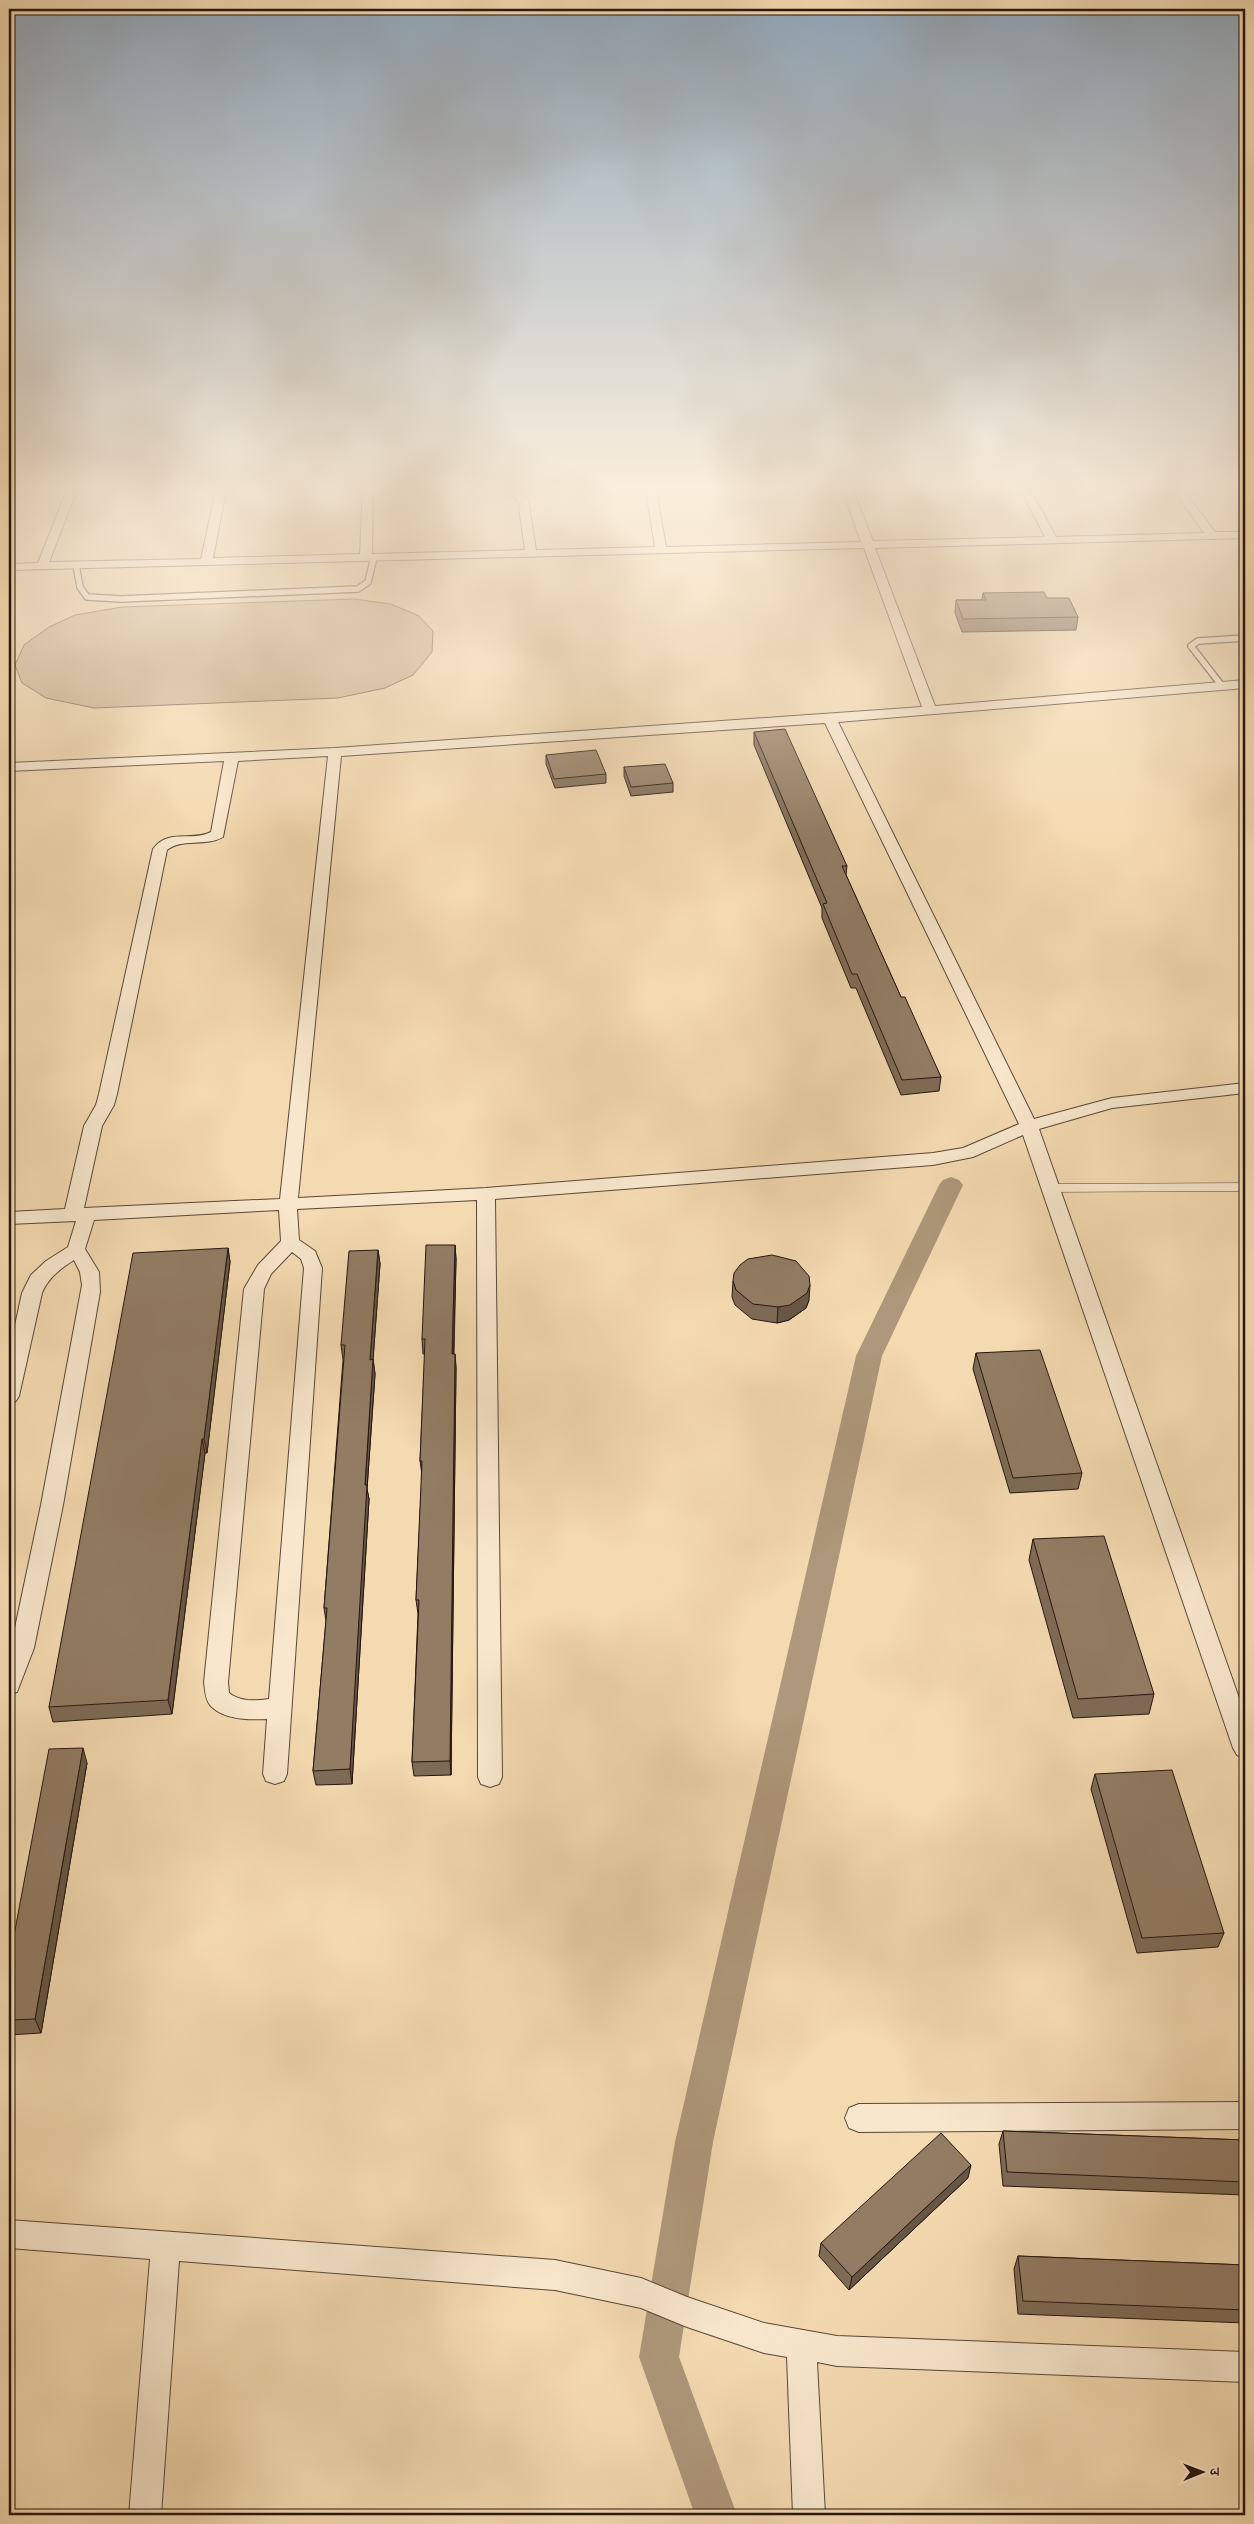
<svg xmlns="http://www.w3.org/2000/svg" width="1254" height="2524" viewBox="0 0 1254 2524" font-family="'Gentium Book Plus','Noto Serif Devanagari',serif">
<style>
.green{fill:#d1b996;stroke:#7c6853}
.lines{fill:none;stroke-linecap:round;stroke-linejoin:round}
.canal{fill:#ae977a;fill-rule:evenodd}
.lane-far1-casing{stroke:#5a4738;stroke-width:8}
.lane-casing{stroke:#5a4738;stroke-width:9}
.street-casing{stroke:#5a4738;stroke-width:2}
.lane-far1{stroke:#f8e7cc;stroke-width:5.5}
.lane{stroke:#f8e7cc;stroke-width:8}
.street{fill:#f8e7cc;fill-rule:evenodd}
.wall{fill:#7e6b56;stroke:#271610}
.shaded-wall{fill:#665746;stroke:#271610}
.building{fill:#927c64;stroke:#271610}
</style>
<rect width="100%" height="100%" fill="#f4dab1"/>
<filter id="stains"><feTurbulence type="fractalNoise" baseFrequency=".004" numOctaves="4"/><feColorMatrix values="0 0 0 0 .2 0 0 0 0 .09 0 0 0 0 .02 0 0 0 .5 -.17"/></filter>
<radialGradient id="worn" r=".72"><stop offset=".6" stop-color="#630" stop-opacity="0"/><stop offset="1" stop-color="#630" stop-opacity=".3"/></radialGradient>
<path class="green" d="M354 599 391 604 419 616 433 631 432 652 413 675 385 688 338 698 94 708 46 698 22 683 15 665 24 645 49 627 75 615 122 607Z"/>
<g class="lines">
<path class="canal" d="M951 1177 959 1180 963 1185 882 1356 713 2142 679 2357 737 2515H695L639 2357 675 2142 856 1356 939 1185 943 1180Z"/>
<g class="lane-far1-casing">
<path id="lane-far1" d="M76 565 80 587 87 597 121 599 358 589 368 582 374 557
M1222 686 1191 646 1198 641 1245 638"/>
</g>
<g class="lane-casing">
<path id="lane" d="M1050 1188 1245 1187"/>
</g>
<g class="street-casing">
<path id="street" d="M69 485H79L49 562 201 559 217 485H227L213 558 360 554 363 485H373L372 554 525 550 518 500 498 485H509L528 499 536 550 655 547 645 485H655L666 547 861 542 841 485H851L873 541 1045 537 1018 485H1028L1056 537 1204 533 1170 485H1180L1215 532H1245V538L875 548 935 706 1245 680V688L838 722 1034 1119 1112 1098 1245 1083V1093L1112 1108 1039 1129 1245 1715V1758L1237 1755 1233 1748 1023 1135 973 1157 933 1165 495 1199 502 1777 499 1784 490 1787 481 1784 478 1777 477 1200 297 1209 299 1240 315 1251 322 1268 287 1774 284 1781 275 1784 266 1781 263 1774 267 1719C250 1720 223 1720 210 1705 205 1699 205 1689 204 1682L244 1289 258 1265 281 1241 279 1210 94 1220 85 1249 99 1272 100 1292 63 1505 34 1648 17 1692 9 1694V1656L41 1505 82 1285 80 1272 74 1260C60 1269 48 1278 42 1293L19 1396 16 1401 9 1403V1353L22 1293 31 1275 46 1261 68 1247 76 1221 9 1224V1212L65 1209 84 1126 96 1105 99 1094 153 849C168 828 192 842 211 832L224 761 9 771V763L335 748 922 707 864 548 9 570V564L38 563ZM825 723 1019 1124 963 1148 933 1153 486 1188 298 1198 341 756ZM328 756 280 1199 84 1208 102 1126 114 1105 117 1094 167 850C181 838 206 847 223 837L238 761ZM292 1252 301 1259 304 1268 269 1699C255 1701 241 1702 229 1693L228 1682 264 1289 271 1274Z
M1245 2102V2129L859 2132 849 2128 845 2118 849 2108 859 2104Z
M9 2220 555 2260 641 2278 687 2297 764 2323 837 2336 1245 2352V2382L837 2366 817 2362 825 2515H793L787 2357 764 2353 687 2327 641 2308 555 2290 179 2261 161 2515H129L150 2259 9 2248Z"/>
</g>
<use href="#lane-far1" class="lane-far1"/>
<use href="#lane" class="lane"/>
<use href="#street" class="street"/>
</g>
<path class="wall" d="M983 593 1047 598 1078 617 1076 630 962 632 955 613 956 600H982Z
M754 732 847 866 846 875 901 997 941 1077 939 1091 901 1095 856 988H851L822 918V908L754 745Z
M546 755 606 774V783L555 788 546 764Z
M624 767 673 783V792L631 796 624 776Z
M455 1245 456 1259 454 1354H455L456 1368 451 1775 414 1776 412 1762 418 1614 416 1600 422 1475 420 1461 425 1354H423L422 1339Z
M228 1248 230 1262 207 1453H205L172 1714 53 1722 49 1707Z
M378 1250 380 1264 373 1359 375 1374 367 1489 369 1499 352 1784 316 1785 313 1771 326 1621 324 1608 343 1360 341 1345Z
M733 1281 809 1300 806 1308 789 1320 777 1323 752 1319 735 1305 732 1297Z
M976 1353 1082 1473 1078 1489 1010 1493 973 1369Z
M1033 1539 1154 1694 1149 1714 1073 1718 1029 1560Z
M87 1763 41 2033 9 2035V1962Z
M1095 1774 1224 1933 1218 1947 1137 1953 1091 1789Z
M1003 2131 1245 2140V2195L1003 2186 999 2144Z
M968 2178 849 2290 819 2256 821 2243Z
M1018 2256 1245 2265V2323L1018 2314 1014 2269Z"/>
<path class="shaded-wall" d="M455 1245 456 1259 453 1368 452 1354Z
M228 1248 230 1262 207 1453 204 1439Z
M378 1250 380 1264 372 1374 370 1360Z
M810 1285 809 1300 806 1308 789 1320 777 1323 778 1307Z
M455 1354 456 1368 451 1775 450 1761Z
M373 1359 375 1374 367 1489 369 1499 352 1784 350 1769 365 1485Z
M202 1439 205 1453 172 1714 168 1700Z
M83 1748 87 1763 41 2033 35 2019Z
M971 2165 968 2178 849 2290 852 2277Z"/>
<path class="building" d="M1044 592 1047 598H1069L1078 617 963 619 956 600H986L983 593Z
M785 729 847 866H842L901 997H905L941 1077 902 1080 857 974H852L823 904 827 903 754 732Z
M596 750 606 774 554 779 546 755Z
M665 764 673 783 631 787 624 767Z
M426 1245H455L452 1354H455L450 1761 412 1762 419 1600H416L422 1461H420L425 1339H422Z
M228 1248 204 1439H202L168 1700 49 1707 133 1253Z
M378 1250 370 1360 373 1359 365 1485H367L350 1769 313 1771 327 1608H324L345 1345H341L349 1251Z
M772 1255 796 1261 809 1276 810 1285 807 1293 790 1305 778 1307 753 1304 736 1290 733 1281 734 1273 740 1265 748 1259Z
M1040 1350 1082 1473 1013 1478 976 1353Z
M1104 1536 1154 1694 1078 1699 1033 1539Z
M83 1748 35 2019 9 2020V1962L49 1749Z
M1172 1770 1224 1933 1142 1938 1095 1774Z
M1003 2131 1245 2140V2182L1007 2172Z
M941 2133 971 2165 852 2277 821 2243Z
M1018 2256 1245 2265V2310L1023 2301Z"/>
<linearGradient id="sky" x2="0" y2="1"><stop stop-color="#91a8bc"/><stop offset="0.58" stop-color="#faeedc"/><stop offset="1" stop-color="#faeedc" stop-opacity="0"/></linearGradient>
<rect width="1254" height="838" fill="url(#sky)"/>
<rect width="1254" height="2524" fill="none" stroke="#f4dab1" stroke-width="30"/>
<rect x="10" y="10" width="1234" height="2504" fill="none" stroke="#271610" stroke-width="2.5"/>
<rect x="15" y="15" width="1224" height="2494" fill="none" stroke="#271610"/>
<g transform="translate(1202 2472) rotate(89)" stroke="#f8e7cc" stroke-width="4" paint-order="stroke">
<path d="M0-4L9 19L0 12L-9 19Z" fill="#271610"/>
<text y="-8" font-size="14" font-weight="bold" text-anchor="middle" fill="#271610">उ</text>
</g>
<rect width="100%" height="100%" filter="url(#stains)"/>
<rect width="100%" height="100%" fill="url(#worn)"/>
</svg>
